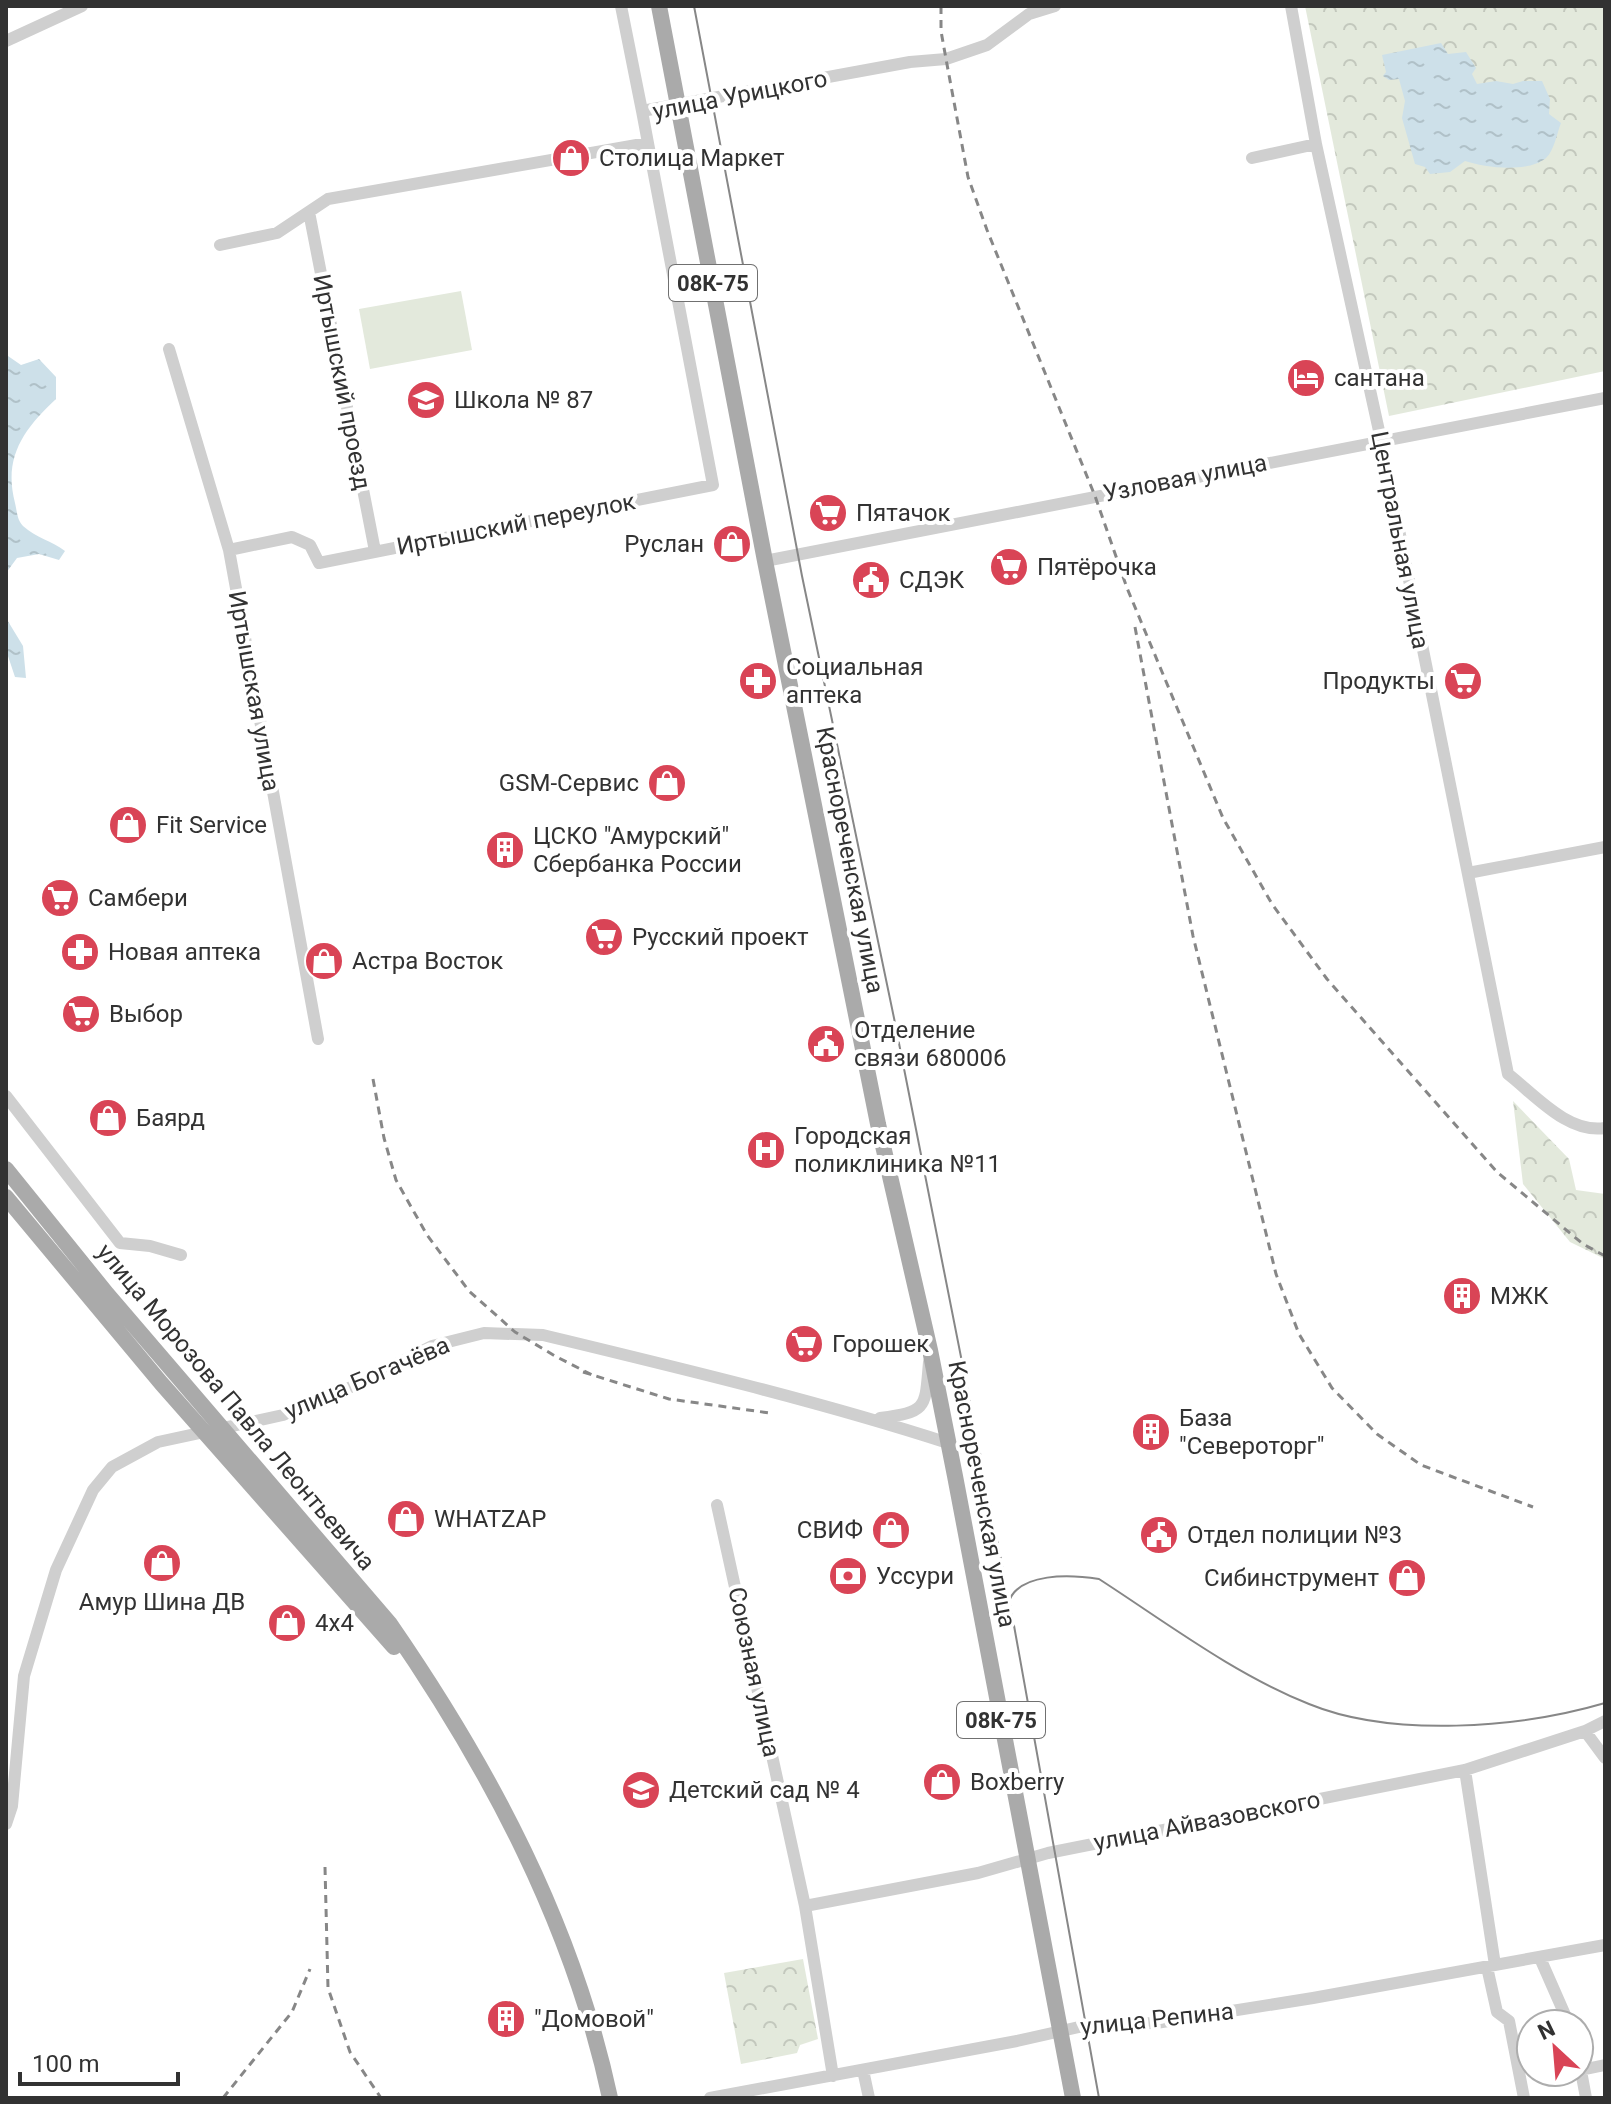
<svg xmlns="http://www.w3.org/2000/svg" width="1611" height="2104" viewBox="0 0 1611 2104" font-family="Roboto,sans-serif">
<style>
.forest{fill:url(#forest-crowns)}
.pitch{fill:#e3e9dc}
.water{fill:url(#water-ripples)}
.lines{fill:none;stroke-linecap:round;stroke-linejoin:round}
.minor{stroke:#cfcfcf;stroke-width:12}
.major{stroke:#aaa;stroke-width:16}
.tram{stroke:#878787;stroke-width:2}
.rail{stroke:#878787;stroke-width:3;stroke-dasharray:8 6;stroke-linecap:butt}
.labels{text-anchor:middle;stroke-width:8;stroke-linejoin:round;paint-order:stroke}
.shield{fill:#fff;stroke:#707070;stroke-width:2}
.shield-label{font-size:22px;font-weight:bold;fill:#323232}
.street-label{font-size:24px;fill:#323232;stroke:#fff}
.poi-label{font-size:24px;fill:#323232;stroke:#fff;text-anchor:start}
</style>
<defs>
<pattern id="forest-crowns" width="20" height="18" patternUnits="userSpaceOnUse" patternTransform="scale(2)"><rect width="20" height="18" fill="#e3e9dc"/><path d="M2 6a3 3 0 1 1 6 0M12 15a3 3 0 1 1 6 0" fill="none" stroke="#c3c8bd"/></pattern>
<pattern id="water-ripples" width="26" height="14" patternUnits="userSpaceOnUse" patternTransform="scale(2)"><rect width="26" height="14" fill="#cde0e9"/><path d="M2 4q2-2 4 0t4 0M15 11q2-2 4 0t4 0" fill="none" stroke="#b0c1c8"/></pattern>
</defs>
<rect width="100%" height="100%" fill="#fff"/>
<path class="forest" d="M1305 6H1605V371L1389 416Z
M1513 1101 1569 1159 1576 1190 1605 1194V1259L1570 1242 1523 1184Z
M803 1959 818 2039 800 2045 797 2053 741 2064 724 1973Z"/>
<path class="pitch" d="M461 291 472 350 370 369 359 309Z"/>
<path class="water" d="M1441 43 1448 54 1466 52 1476 68 1472 74 1477 84 1496 81 1513 84 1523 81H1542L1550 99 1549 114 1561 123C1557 133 1554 151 1546 158 1528 173 1486 168 1465 161L1450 172 1430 174 1425 167 1415 164 1402 118 1405 101 1399 79 1389 80 1383 76 1386 72 1382 55Z
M8 356 21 365 39 359 56 377V399C24 429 3 457 15 503 17 511 17 520 23 526 36 538 52 541 65 551L59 560 39 554 17 558 6 573Z
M6 618 23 646 26 678 15 677 6 650Z"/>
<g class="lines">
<path class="minor" d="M621 6 642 111
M1291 6 1316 144 1381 440 1508 1074C1535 1095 1568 1134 1605 1128
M6 41 82 6
M1252 158 1316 144
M309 212 375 551
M220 245 277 233 328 199 648 143 642 111 910 62 946 59 987 45 1029 14 1055 6
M169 349 229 550 318 1039
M229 550 292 537 310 545 319 563 713 485 648 143
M765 561 1605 398
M1468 873 1605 847
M6 1096 120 1243 150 1246 181 1255
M880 1418C928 1412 925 1408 929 1362
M717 1505 805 1906 833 2076
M1585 1731 1605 1758
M1465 1770 1495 1965
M6 1824 12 1806 24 1676 56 1570 93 1490 112 1467 158 1442 283 1415 347 1389 432 1346 484 1333 543 1335C679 1368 815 1400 948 1443
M805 1906 978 1873 1048 1853 1465 1770 1585 1731 1605 1721
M1540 1958 1569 2024
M1487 1967 1497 2012 1509 2021 1524 2098
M1579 2060 1586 2098
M863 2070 869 2098
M1581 2070 1605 2065
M710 2098 1017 2041 1079 2027 1098 2024 1156 2023 1313 1998 1605 1945"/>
<path class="major" d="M659 6 765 561 878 1124 930 1350 955 1476 1073 2098
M6 1169 107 1294 390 1624C490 1769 573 1925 610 2098
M6 1197 161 1383 394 1647"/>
<path class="tram" d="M694 6 802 576 894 1018 1013 1620 1099 2098
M1008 1604C1017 1571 1073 1575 1099 1579 1167 1623 1234 1674 1309 1704 1392 1738 1520 1728 1605 1703"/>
<path class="rail" d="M941 6V31L946 59 968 177 987 230 1095 496 1127 588 1223 818 1272 904 1327 979 1497 1172 1583 1244 1605 1256
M1135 627 1193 936 1276 1274 1299 1334 1332 1388 1377 1434 1421 1465 1533 1507
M373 1079 384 1138 396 1180 427 1235 469 1291 515 1332 555 1356 592 1375
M583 1372 669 1399 770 1413
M325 1867 328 1988 350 2052 381 2098
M223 2098 292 2012 310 1969"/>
</g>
<defs>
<g id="shop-disc" transform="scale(2)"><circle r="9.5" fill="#d94456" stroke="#fff"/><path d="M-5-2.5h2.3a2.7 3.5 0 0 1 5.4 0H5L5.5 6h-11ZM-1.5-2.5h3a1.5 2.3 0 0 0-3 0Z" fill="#fff"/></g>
<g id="hotel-disc" transform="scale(2)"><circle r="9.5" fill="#d94456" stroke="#fff"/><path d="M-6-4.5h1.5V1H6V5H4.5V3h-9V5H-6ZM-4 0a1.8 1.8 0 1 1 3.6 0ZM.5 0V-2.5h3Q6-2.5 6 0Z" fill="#fff"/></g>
<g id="school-disc" transform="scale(2)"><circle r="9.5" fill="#d94456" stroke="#fff"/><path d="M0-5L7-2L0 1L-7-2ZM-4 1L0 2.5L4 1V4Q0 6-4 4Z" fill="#fff"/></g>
<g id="supermarket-disc" transform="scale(2)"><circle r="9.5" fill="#d94456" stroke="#fff"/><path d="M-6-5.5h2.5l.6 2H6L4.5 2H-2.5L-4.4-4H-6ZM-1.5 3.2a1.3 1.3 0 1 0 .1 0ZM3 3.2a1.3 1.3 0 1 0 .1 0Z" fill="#fff"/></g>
<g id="civic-disc" transform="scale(2)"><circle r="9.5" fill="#d94456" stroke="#fff"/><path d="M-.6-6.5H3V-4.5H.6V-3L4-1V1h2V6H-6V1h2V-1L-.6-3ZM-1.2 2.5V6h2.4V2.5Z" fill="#fff"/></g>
<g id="pharmacy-disc" transform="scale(2)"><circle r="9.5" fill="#d94456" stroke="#fff"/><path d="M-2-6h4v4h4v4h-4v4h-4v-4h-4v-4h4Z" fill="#fff"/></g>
<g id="building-disc" transform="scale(2)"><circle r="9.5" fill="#d94456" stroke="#fff"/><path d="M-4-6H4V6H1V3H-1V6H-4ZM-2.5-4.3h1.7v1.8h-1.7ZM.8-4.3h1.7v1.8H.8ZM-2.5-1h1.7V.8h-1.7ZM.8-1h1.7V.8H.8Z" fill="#fff"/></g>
<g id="hospital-disc" transform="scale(2)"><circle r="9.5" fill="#d94456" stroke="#fff"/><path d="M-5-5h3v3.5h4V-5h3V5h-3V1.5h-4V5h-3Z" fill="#fff"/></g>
<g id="bank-disc" transform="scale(2)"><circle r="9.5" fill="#d94456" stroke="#fff"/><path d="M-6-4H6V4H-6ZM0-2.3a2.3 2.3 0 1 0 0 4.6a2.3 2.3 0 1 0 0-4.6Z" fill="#fff"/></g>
</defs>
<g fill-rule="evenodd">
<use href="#shop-disc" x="571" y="158"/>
<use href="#hotel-disc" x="1306" y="378"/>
<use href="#school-disc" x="426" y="400"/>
<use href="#supermarket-disc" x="828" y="513"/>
<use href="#shop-disc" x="732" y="544"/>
<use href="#supermarket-disc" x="1009" y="567"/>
<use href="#civic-disc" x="871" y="580"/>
<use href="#pharmacy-disc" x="758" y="681"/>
<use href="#supermarket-disc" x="1463" y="681"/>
<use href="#shop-disc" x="667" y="783"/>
<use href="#shop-disc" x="128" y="825"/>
<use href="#building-disc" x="505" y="850"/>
<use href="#supermarket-disc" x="60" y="898"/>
<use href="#supermarket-disc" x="604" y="937"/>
<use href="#pharmacy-disc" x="80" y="952"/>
<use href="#shop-disc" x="324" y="961"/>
<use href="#supermarket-disc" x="81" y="1014"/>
<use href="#civic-disc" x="826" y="1044"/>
<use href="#shop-disc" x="108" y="1118"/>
<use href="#hospital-disc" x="766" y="1150"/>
<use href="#building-disc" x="1462" y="1296"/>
<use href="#supermarket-disc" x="804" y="1344"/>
<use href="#building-disc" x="1151" y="1432"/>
<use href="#shop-disc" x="406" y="1519"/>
<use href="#shop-disc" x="891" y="1530"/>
<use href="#civic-disc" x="1159" y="1535"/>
<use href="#shop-disc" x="162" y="1563"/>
<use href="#bank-disc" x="848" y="1576"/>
<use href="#shop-disc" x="1407" y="1578"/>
<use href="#shop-disc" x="287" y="1623"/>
<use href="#shop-disc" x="942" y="1782"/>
<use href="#school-disc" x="641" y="1790"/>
<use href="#building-disc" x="506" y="2019"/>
</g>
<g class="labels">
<g class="shield">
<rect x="669" y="265" width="88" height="36" rx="6"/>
<rect x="957" y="1702" width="88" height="36" rx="6"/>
</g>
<g class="shield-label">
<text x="713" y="291">08К-75</text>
<text x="1001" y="1728">08К-75</text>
</g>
<g class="street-label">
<text transform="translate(740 95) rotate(-11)" y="8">улица Урицкого</text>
<text transform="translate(342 382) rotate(79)" y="8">Иртышский проезд</text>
<text transform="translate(1185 478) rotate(-11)" y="8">Узловая улица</text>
<text transform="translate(516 524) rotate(-11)" y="8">Иртышский переулок</text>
<text transform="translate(1400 540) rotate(79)" y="8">Центральная улица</text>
<text transform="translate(254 691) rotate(80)" y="8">Иртышская улица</text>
<text transform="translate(850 860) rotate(79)" y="8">Краснореченская улица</text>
<text transform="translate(367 1378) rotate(-23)" y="8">улица Богачёва</text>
<text transform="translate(236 1407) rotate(50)" y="8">улица Морозова Павла Леонтьевича</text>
<text transform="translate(982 1494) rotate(79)" y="8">Краснореченская улица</text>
<text transform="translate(754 1672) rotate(78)" y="8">Союзная улица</text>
<text transform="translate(1207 1821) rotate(-11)" y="8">улица Айвазовского</text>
<text transform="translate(1157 2019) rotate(-6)" y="8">улица Репина</text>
</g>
<g class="poi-label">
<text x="599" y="166">Столица Маркет</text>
<text x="1334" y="386">сантана</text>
<text x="454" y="408">Школа № 87</text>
<text x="856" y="521">Пятачок</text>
<text x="704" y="552" text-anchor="end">Руслан</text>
<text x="1037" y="575">Пятёрочка</text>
<text x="899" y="588">СДЭК</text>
<text x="786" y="675">Социальная<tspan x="786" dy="28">аптека</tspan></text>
<text x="1435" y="689" text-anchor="end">Продукты</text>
<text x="639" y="791" text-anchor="end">GSM-Сервис</text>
<text x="156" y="833">Fit Service</text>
<text x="533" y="844">ЦСКО "Амурский"<tspan x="533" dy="28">Сбербанка России</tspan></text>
<text x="88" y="906">Самбери</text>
<text x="632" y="945">Русский проект</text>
<text x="108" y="960">Новая аптека</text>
<text x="352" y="969">Астра Восток</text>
<text x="109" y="1022">Выбор</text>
<text x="854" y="1038">Отделение<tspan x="854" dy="28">связи 680006</tspan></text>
<text x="136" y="1126">Баярд</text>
<text x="794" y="1144">Городская<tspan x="794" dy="28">поликлиника №11</tspan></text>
<text x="1490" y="1304">МЖК</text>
<text x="832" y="1352">Горошек</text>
<text x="1179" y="1426">База<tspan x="1179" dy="28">"Североторг"</tspan></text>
<text x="434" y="1527">WHATZAP</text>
<text x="863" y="1538" text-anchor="end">СВИФ</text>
<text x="1187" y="1543">Отдел полиции №3</text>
<text x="876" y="1584">Уссури</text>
<text x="1379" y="1586" text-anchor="end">Сибинструмент</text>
<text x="162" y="1610" text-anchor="middle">Амур Шина ДВ</text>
<text x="315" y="1631">4х4</text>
<text x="970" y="1790">Boxberry</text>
<text x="669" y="1798">Детский сад № 4</text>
<text x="534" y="2027">"Домовой"</text>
</g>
</g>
<rect width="1611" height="2104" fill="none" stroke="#323232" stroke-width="16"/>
<g transform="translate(1555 2048) rotate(334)"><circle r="38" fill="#ffffff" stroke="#adadad" stroke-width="2"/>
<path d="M0-6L14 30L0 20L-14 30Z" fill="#d94456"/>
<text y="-12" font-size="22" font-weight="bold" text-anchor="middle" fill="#323232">N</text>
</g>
<path d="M20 2072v12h158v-12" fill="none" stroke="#323232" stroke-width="4"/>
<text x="32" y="2072" font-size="24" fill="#323232" stroke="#ffffff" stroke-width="6" paint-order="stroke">100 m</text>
</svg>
